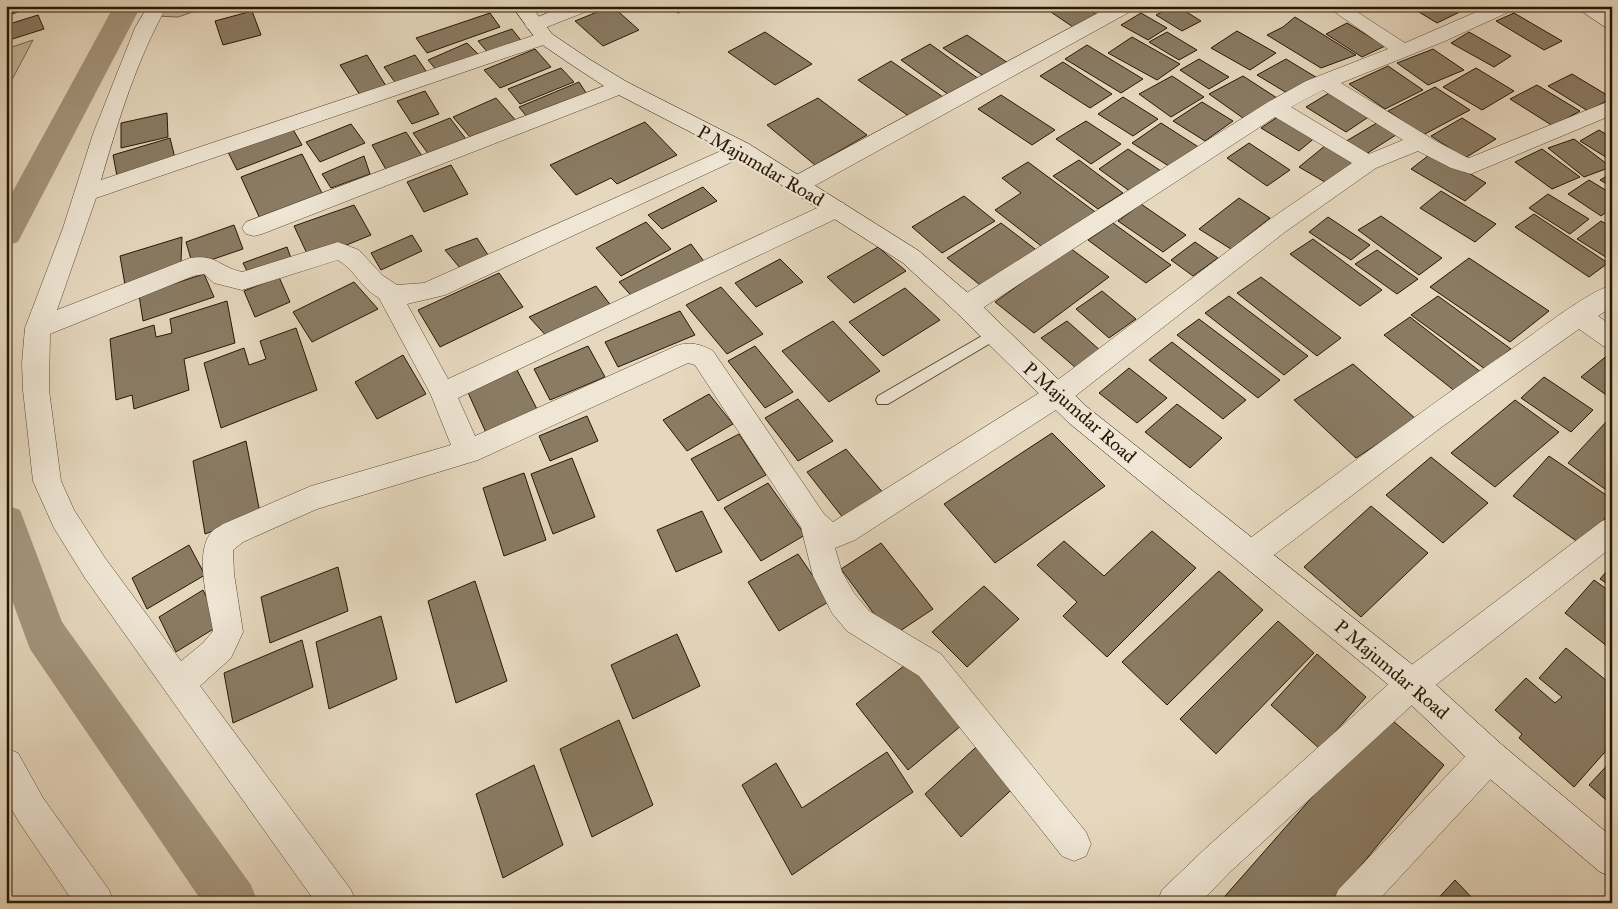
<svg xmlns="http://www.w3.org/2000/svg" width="1618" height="909" viewBox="0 0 1618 909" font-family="'IM FELL Great Primer',serif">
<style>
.green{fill:#c6b79e;stroke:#766750}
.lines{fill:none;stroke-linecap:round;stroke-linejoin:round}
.canal{fill:#a5967e;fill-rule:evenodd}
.building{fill:#8a7b64;stroke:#271702}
.lane-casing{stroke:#574731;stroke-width:2}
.street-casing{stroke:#574731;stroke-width:1}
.secondary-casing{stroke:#271702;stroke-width:1}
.lane{fill:#efe6d5;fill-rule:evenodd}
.street{fill:#efe6d5;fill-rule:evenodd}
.secondary{fill:#efe6d5;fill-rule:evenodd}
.labels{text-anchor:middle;stroke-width:4.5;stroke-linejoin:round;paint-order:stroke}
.street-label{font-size:19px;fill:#271702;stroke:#efe6d5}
</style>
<rect width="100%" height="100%" fill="#e6d8be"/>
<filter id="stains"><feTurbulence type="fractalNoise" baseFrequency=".004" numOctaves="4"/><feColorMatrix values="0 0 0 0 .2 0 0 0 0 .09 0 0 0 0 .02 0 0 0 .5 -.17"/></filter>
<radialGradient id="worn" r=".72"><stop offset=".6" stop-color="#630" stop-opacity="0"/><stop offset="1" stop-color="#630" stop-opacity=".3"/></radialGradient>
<path class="green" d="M158 6H210L178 17 156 16Z
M33 40 6 91V49Z"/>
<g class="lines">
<path class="canal" d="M114 6H141L22 234 18 242 6 246V204Z
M6 505 20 510 62 622 251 885 258 903H203L30 649 6 584Z"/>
</g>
<path class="building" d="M6 6H36L6 16Z
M612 6 639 30 603 46 575 21Z
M670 6H693L678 13Z
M1042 6H1084L1100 17 1076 29Z
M1173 6H1177L1201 21 1182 31 1156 15Z
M1421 6H1469L1470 7 1437 23 1414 9Z
M252 11 261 35 223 45 215 21Z
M490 13 500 27 427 53 416 38Z
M1141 13 1167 28 1148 40 1121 25Z
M1514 13 1562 41 1544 50 1496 21Z
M38 15 44 29 6 41V25Z
M1295 17 1356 55 1321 68 1267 35 1283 27Z
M1347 23 1385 46 1362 57 1326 34Z
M512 29 523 43 490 55 478 41Z
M1237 31 1276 53 1250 70 1211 48Z
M765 32 812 64 775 85 728 52Z
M1167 32 1197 50 1179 60 1149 42Z
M1469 32 1511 56 1494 67 1451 43Z
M967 35 1008 63 985 77 943 48Z
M1132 37 1180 64 1157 80 1108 53Z
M467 43 481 57 438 72 428 60Z
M930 44 979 79 949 95 901 60Z
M1087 45 1143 79 1121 93 1065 59Z
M535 49 551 67 500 88 484 70Z
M1433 49 1464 70 1428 85 1397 63Z
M367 55 386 86 360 95 340 65Z
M415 55 428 74 397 85 384 67Z
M1199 59 1229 77 1209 89 1180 70Z
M1286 59 1319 79 1287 93 1257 75Z
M891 61 943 97 910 117 858 80Z
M1063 62 1112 94 1090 108 1040 76Z
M1388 66 1423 90 1385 109 1349 84Z
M561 68 574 82 520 104 508 89Z
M1476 68 1514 91 1482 110 1443 87Z
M1572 74 1612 98 1588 111 1548 86Z
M1172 76 1204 97 1171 117 1139 94Z
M1243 76 1277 98 1243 118 1209 94Z
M579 82 590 99 527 117 519 107Z
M1537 85 1580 111 1553 126 1510 99Z
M1435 87 1470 110 1423 135 1388 111Z
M1334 90 1373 114 1346 132 1306 107Z
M425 91 439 114 412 124 397 101Z
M1001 95 1055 130 1032 145 978 109Z
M1123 97 1158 119 1133 136 1098 114Z
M496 98 518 123 475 143 453 117Z
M818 98 867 135 815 165 767 125Z
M1202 102 1233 121 1205 141 1173 121Z
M167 113 168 137 121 148V123Z
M1279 116 1317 136 1299 151 1261 128Z
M450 118 469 143 432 159 413 133Z
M1462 118 1496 139 1465 158 1431 136Z
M1086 121 1121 144 1091 164 1056 139Z
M1380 121 1399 133 1363 156 1343 143Z
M645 122 677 155 617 184 611 178 576 195 550 165Z
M1161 123 1200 148 1172 168 1132 143Z
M351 124 365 143 320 162 306 142Z
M291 126 302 145 237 170 227 150Z
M1599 130 1612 138V161L1580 141Z
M406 132 424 159 388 173 372 145Z
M170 138 175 158 117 176 113 155Z
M1574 139 1611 167 1584 177 1548 148Z
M1249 143 1290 170 1267 186 1227 158Z
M1326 145 1361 164 1330 185 1299 167Z
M1128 149 1161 171 1131 192 1099 169Z
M1542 149 1580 177 1552 189 1515 162Z
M1433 152 1486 183 1465 201 1411 169Z
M302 154 324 197 261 221 241 177Z
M364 156 370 174 331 188 322 174Z
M1079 160 1123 193 1098 209 1053 176Z
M1028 162 1098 214 1045 249 995 210 1021 193 1002 178Z
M451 165 468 194 424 212 407 182Z
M1612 173V187L1600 180Z
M1589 180 1612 194V208L1601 216 1568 194Z
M703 187 717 201 662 229 648 215Z
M1441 191 1496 224 1475 242 1420 208Z
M1548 194 1589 219 1570 234 1529 208Z
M964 196 995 221 942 253 912 227Z
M1239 198 1270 218 1231 249 1199 229Z
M1141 204 1186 235 1163 252 1118 221Z
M354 205 371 235 310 260 294 226Z
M1534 214 1608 263 1589 277 1515 227Z
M1381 216 1442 258 1419 275 1358 230Z
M1328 217 1370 245 1351 260 1309 232Z
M1601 221 1612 228V261L1577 239Z
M646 222 671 249 621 276 596 248Z
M1001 223 1039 252 985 289 947 258Z
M1113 223 1171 265 1146 283 1088 240Z
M234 225 243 249 193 266 186 242Z
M412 235 422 251 381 270 371 253Z
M182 237 181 262 125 285 120 256Z
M477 238 488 255 460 268 445 250Z
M1313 239 1382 290 1360 306 1290 254Z
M1195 242 1218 258 1193 276 1171 260Z
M691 244 706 264 637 302 619 282Z
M287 247 291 258 248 273 243 263Z
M878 247 906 271 854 303 827 277Z
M1070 248 1109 277 1034 333 995 302Z
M1377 250 1418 279 1397 294 1355 264Z
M1469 258 1549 311 1510 342 1430 287Z
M780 259 803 282 756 307 735 283Z
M499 273 523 307 440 347 418 310Z
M204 274 214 297 143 321 139 295Z
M279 277 290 302 255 317 244 291Z
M1261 277 1341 338 1317 356 1237 293Z
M354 282 378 309 312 342 293 312Z
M596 286 615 311 551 341 529 317Z
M721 287 763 334 727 354 686 305Z
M905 288 940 320 883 356 849 322Z
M1102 291 1136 319 1109 338 1076 309Z
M1229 296 1308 356 1284 375 1205 313Z
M1438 296 1511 349 1485 369 1411 315Z
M227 301 235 343 184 359 189 390 134 409 132 395 116 400 110 339 154 325 156 337 172 333 170 319Z
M680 311 695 335 618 367 605 342Z
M1410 317 1482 373 1456 392 1384 335Z
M1199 319 1280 380 1258 398 1177 335Z
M833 321 880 371 829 402 782 351Z
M1067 321 1101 351 1076 368 1041 338Z
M296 328 317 390 221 428 204 363 244 348 249 365 266 359 260 341Z
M1172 342 1246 400 1223 419 1149 360Z
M588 346 605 377 550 400 534 369Z
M755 346 793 392 765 408 728 361Z
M1609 354 1612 356V399L1581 377Z
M403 355 426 394 377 419 355 382Z
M1353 364 1416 419 1356 458 1294 400Z
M516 368 539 413 487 435 466 388Z
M1129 368 1167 398 1137 423 1099 393Z
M1544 377 1593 410 1571 432 1521 398Z
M709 394 733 424 687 451 663 420Z
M798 399 833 441 798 461 765 418Z
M1515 400 1559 432 1495 487 1451 453Z
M1177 404 1222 438 1190 468 1145 432Z
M587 416 598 441 550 461 539 436Z
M1606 422 1612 426V494L1568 463Z
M1052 433 1105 486 995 563 944 504Z
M739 434 766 475 718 501 691 459Z
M246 441 260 513 205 534 193 461Z
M846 449 884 494 844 519 807 472Z
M1549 456 1612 499V510L1582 545 1513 496Z
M1431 457 1488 503 1443 543 1386 495Z
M572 458 595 517 553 534 531 474Z
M524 473 546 540 504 556 483 488Z
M768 483 805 535 761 561 724 508Z
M1371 506 1428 553 1361 617 1304 567Z
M702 511 722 552 676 572 657 530Z
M1152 531 1196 568 1107 657 1063 616 1077 602 1037 565 1064 541 1104 576Z
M881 543 933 609 891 637 841 569Z
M189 545 205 575 147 609 132 578Z
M798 554 830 601 779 631 748 582Z
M1612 565V587L1600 579Z
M338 567 348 611 270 643 261 597Z
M1219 571 1263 610 1167 705 1122 662Z
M1594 580 1612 593V650L1565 613Z
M475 581 507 681 456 703 428 601Z
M984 586 1019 619 967 667 932 632Z
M203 590 220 625 176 652 159 617Z
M381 616 397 679 329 709 316 642Z
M1278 621 1314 653 1216 754 1180 719Z
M677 634 700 686 633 719 611 665Z
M302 640 313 687 233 723 224 673Z
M1566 648 1612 685V744L1574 787 1519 738 1522 734 1495 710 1526 678 1555 703 1562 697 1539 678Z
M1317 654 1366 697 1320 749 1271 705Z
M915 657 968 720 908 770 856 704Z
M1385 714 1444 765 1330 903H1219Z
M619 720 653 805 592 837 560 749Z
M986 738 1023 779 961 837 925 794Z
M887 752 913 792 792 875 742 785 776 763 802 808Z
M1612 760V805L1589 785Z
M534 765 563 845 503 878 476 794Z
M1455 880 1477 903H1434Z"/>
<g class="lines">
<g class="lane-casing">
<path id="lane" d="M994 329 999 330 1001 334 999 338 888 404H878L876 400 878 396Z"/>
</g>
<g class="street-casing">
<path id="street" d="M148 6H167C137 59 118 121 101 180L538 34 545 32 552 34 555 38 552 42 96 198 57 310 190 258C217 254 219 267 242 272L338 242 359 250 382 275 397 285 424 283 741 142 749 144 752 149 749 154 445 295 407 304 448 379 828 203 836 201 844 203 847 209 844 215 458 398 475 436 676 346C690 341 700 344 713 351L824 514 833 522 1047 388 1269 220 1352 163 1275 117 975 313 966 316 957 313 954 306 957 299 1268 102 1306 81 1388 49 1326 6H1348L1405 43 1490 6H1515L1513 10 1445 41 1341 83 1434 140 1466 157 1469 158 1612 100V115L1471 174 1451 168 1418 151 1376 168 1285 232 1065 404 855 540 835 548 842 572 854 593 869 611 941 654 1086 832 1091 844 1086 856 1074 861 1062 856 919 676 847 631 832 613 813 576 801 527 695 365 688 363 478 460 317 509 243 542 233 550 234 574 243 632 231 658 200 686 351 890 356 903H316L85 578 54 528 33 481 23 390 22 363 25 328 63 228 93 134 135 28ZM1323 90 1403 140 1369 154 1291 107ZM338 260C355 270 362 289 379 298L431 395 451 445 311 486 223 524C219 527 213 529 210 534 194 557 209 605 213 631L203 643 181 661 105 558 74 510 61 481 49 390 50 334 193 276 204 274 214 283 242 290Z
M565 6H592L590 10 542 29H528L525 25 528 21Z
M1111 6H1135L1133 10 805 191 797 193 789 191 786 185 789 179Z
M1574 6H1597L1612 15V29L1605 27Z
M620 80 627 82 630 87 627 92 262 234 254 236 246 234 242 228 246 222Z
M1612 285V307L1598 316 1612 326V349L1603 346 1579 329 1439 429 1262 564 1252 567 1242 564 1237 554 1242 544C1333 477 1425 408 1519 344 1543 327 1586 293 1612 285Z
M1612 517V547L1423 695 1230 872 1200 903H1157L1162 890 1206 848 1401 673 1602 521Z
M1489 739 1501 744 1506 756 1501 768 1376 903H1333L1338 890 1477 744Z
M6 748 18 753 43 798 109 890 114 903H74L19 822 6 799Z"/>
</g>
<g class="secondary-casing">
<path id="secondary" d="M512 6H531L552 34 589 59 627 82 749 144 919 251 975 299 1087 407 1423 673 1501 744 1612 837V877L1600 872 1477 768 1401 695 1069 423 957 313 903 263 733 154 613 92 575 67 538 42Z"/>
</g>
<use href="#lane" class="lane"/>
<use href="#street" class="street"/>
<use href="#secondary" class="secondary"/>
</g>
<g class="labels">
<g class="street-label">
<text transform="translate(761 165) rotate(30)" y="7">P Majumdar Road</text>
<text transform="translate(1080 412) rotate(41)" y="7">P Majumdar Road</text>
<text transform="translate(1392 669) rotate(40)" y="7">P Majumdar Road</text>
</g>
</g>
<rect width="1618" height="909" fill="none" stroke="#e6d8be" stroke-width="25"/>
<rect x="8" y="8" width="1603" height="894" fill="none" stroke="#271702" stroke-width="2.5"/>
<rect x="12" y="12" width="1593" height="884" fill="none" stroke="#271702"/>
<rect width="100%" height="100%" filter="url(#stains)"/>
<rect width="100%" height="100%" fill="url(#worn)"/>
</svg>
